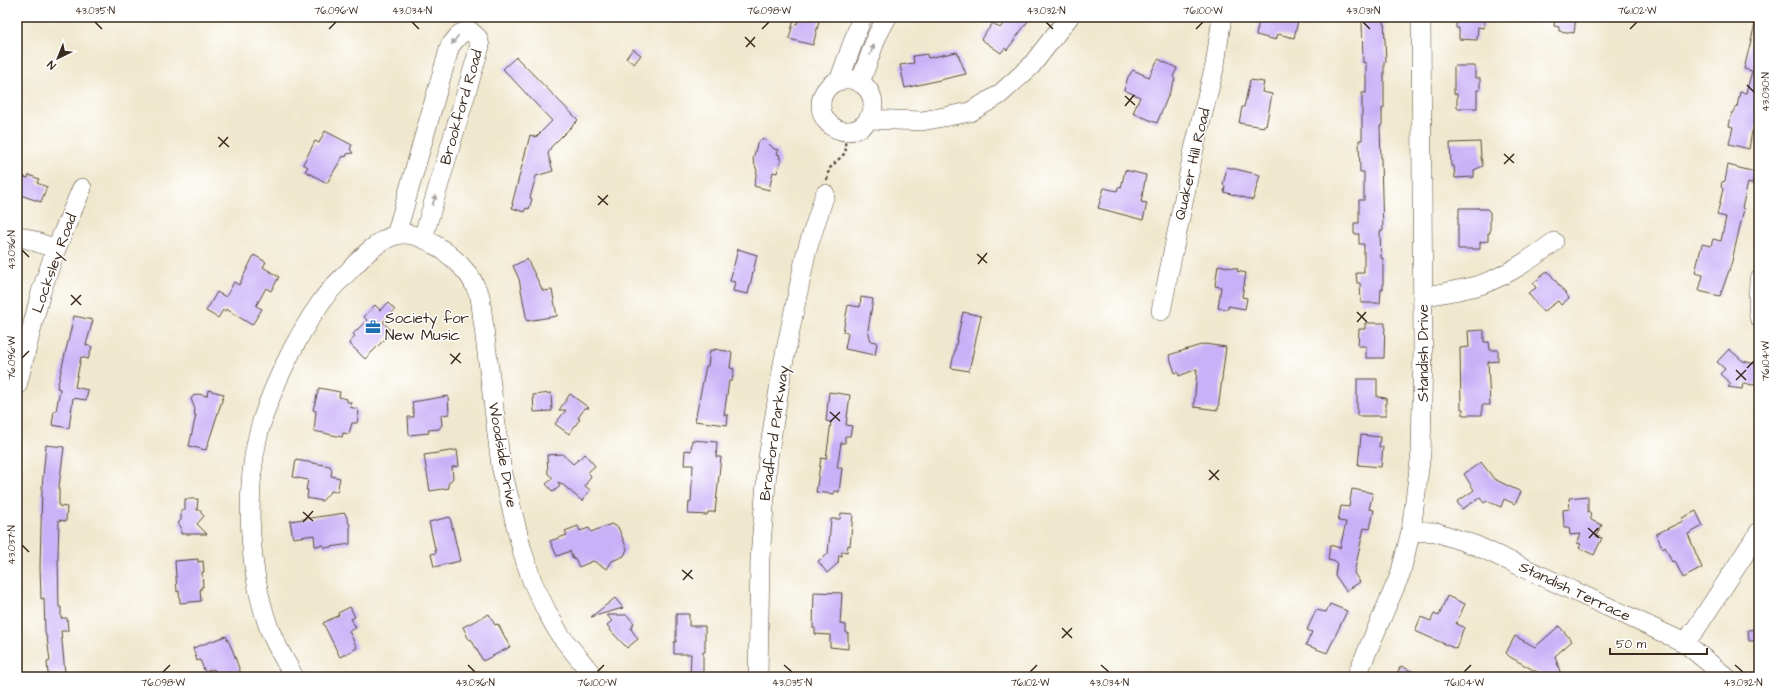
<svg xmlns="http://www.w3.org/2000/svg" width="1776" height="694" viewBox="0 0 1776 694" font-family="'Architects Daughter',sans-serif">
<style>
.building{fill:#c9b1f7}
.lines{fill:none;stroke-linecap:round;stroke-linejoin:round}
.minor-casing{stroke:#564638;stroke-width:20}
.path{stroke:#564638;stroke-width:2.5;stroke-dasharray:3 3;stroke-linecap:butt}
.minor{stroke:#fff;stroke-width:19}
.oneway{fill:#a79f9a}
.ticks{fill:none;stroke:#3b2a1e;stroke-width:1.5}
.labels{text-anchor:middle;stroke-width:3;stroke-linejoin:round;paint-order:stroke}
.street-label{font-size:15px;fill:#3b2a1e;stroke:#fff}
.poi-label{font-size:15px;fill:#3b2a1e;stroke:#fff;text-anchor:start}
.neatline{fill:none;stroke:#3b2a1e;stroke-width:1.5}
.ticks-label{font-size:10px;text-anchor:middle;fill:#3b2a1e}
</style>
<rect width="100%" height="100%" fill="#fff"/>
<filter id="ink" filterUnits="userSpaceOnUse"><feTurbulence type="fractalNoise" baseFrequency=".025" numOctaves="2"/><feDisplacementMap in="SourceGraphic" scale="8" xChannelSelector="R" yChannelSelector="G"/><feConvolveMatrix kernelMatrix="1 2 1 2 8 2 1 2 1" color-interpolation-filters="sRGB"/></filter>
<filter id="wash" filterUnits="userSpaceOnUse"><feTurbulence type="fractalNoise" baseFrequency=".012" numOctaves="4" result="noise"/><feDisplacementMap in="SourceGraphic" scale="16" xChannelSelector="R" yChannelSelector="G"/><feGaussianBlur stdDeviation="0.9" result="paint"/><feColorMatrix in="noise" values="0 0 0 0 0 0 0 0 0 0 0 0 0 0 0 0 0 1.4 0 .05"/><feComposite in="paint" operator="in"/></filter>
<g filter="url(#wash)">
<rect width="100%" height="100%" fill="#f0e8ce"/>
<g id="blocks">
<path class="building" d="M799 17H820L813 45 789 39 793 23 797 24Z
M1008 17H1031L1007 50 1005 48 1001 53 981 39 993 23 1000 28Z
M1260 17H1299L1294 38 1278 34 1276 40 1256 35Z
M1456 17H1484V28L1478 27 1477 40 1459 39V28H1456Z
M1555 17H1576L1574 33 1559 31V27L1554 26Z
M1384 20 1386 62H1384V108H1382V126H1380L1383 231H1380L1381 258H1383V289H1381L1380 303H1361L1360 283H1357L1356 273H1364V244H1359V234H1354V223H1359V200H1364V172H1360L1359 140H1362V93H1366V62L1363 63 1362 21Z
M1755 24 1759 25V114L1755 131H1752L1749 149 1729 144 1733 127 1729 126 1732 112 1734 113 1736 107H1737L1740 92 1746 93 1752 71 1744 69Z
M633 49 641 55 634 64 626 58Z
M957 52 966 74 905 88 900 65 914 63 913 56 927 54 928 58Z
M516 57 578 120 551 147 548 154 553 171 536 176 530 198 532 199 529 209 526 208 524 212 512 208 513 204H512L530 135 536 137 552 121 503 69Z
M1158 59 1177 68 1173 77 1175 79 1157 123 1133 113 1140 97 1124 90 1128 77 1133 70 1149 77Z
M1454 66H1475V78H1480V90H1477V108H1457V94H1454Z
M1250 80 1264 82 1262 92 1272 94 1266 126 1264 125V127L1239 123 1242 107H1244Z
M325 131 352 145 350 149 353 153 347 154 346 157 343 156 327 183 305 171 308 167 303 164 315 141 319 143Z
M763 138 774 149 779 150 777 154 780 155 779 158 781 159 777 173 773 172 769 190 754 186 757 171 753 159 757 144Z
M1480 142 1481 158 1483 166 1474 170V177L1455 178 1454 166H1451L1450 143Z
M1728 165 1755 172 1752 184 1748 183 1742 208 1744 209 1731 265 1720 296 1699 291 1703 275 1695 273 1702 244 1711 246 1713 239 1721 241 1726 217 1717 215 1723 189 1721 187 1722 182 1725 181Z
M1227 167 1260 175 1253 200 1224 192 1225 186 1223 185Z
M1125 170 1146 175 1141 202 1147 203 1143 220 1098 208 1104 188 1117 191 1118 187 1121 188Z
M17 175 28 178 29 175 39 179 37 183 47 187 41 202 17 194Z
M1459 208H1479V209H1487L1490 212V233H1488V241L1480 242V249H1458V217H1459Z
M738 249 757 255 748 294 733 291 735 282 730 281Z
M254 255 266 262 263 267 279 277 271 291 266 288 256 306 262 309 252 325 226 309 225 311 223 310 218 318 206 311 217 292 226 297 234 282 239 285Z
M527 259 543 291 552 290 557 316 527 321 519 279 513 266Z
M1218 265 1238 269 1237 271 1246 273 1242 297 1247 298 1245 309 1228 306V309L1218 308 1221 287 1215 286Z
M1548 271 1569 298 1561 305 1558 301 1543 312 1528 293 1536 288 1533 283Z
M861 297 873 299 868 330 871 341 877 342 875 355 845 349 848 333 843 332 848 305 860 307Z
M388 303 395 310 383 322 392 332 365 359 349 343 355 336 353 334 367 320 364 317 375 305 380 310Z
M963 312 981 316 969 371 951 368Z
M74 316 93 320 86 345 92 347 88 359 81 357 75 387 88 390 86 400 73 398 69 428 52 425 54 411H56L60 389 57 388Z
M1365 323H1385L1384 358H1366V346H1358L1359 329H1365Z
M1484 330V342H1489L1490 350H1498V361L1488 362 1490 405H1482V415H1463V409H1461L1460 348 1469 347 1468 331Z
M1204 344 1226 347 1218 410 1194 407 1197 369 1179 376 1178 372 1175 373 1169 355Z
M714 349 732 352 730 368 734 369 732 381H729L724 415H728L727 425 695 421 706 366H708L710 350 714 351Z
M1729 349 1743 361 1759 365V382L1753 385 1743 383 1742 389 1728 387 1731 384 1720 374 1725 369 1717 362Z
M1357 379H1377V397L1386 398V416H1357Z
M319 388 340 392 339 397 347 399V402H351L350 407 357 409 359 412 357 423H352L349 434 343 433 342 437 314 431 316 411 313 410Z
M208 390 224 394 206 450 189 446 196 415H194L195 409 191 399 193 396 198 394 207 396Z
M829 392 850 395 846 425 852 426 850 436H845V443H841L837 468H842L839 492 834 491V494L816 492 821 458 826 459 831 422 826 421Z
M551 393 552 411 534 412 533 395Z
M570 394 589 408H585L578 418 580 419 569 434 555 424 566 410H559Z
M448 396 449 414 441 415 442 425 439 429 428 430 429 433 409 435 408 417H414L412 402Z
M1361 435 1380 437 1379 447H1383L1381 467 1358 465Z
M692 440 717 442 716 457H721L715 512H708L707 515 688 514 689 502H691L693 465H684L685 450 691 451Z
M46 445 64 447 59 486V506L67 507 66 521 59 520 58 557 59 607H61V618H67L68 631H61L65 673 48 674 47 662 50 661 47 637H46L45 632 44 598 41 599 40 567 42 487Z
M457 450 459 466 452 467 453 478 448 484 449 488 430 491 424 455Z
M562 454 573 464 585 454 595 466 588 472 591 476 585 486 590 490 582 501 562 484 558 482 560 486 553 492 546 484 553 478 548 474 547 455Z
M296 460 330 466 332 470 331 476 340 478 337 492 331 491 322 501 307 498 308 490H306L308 480 293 477Z
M1481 462 1494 479 1521 492 1515 504 1504 499 1501 507 1487 501 1484 503 1480 498 1462 509 1457 502 1474 490 1464 474Z
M1352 489 1373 493 1369 509 1374 510 1370 529 1364 528 1354 573 1360 582 1346 591 1335 575 1337 562 1328 560 1330 545 1340 548 1346 522 1338 521 1341 506 1349 507Z
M1588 496V512H1590L1591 520 1602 525 1596 536 1602 538 1594 555 1579 548 1581 544 1577 543 1581 534 1570 535 1569 527H1564L1563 510 1570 509 1569 498Z
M185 499H198L197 510H201V513L204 516 197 524 207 534H181V527L178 523 181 520V510H185Z
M1696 511 1703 526 1688 534 1702 568 1683 578 1675 561 1672 562 1665 547 1663 549 1656 534 1683 521 1682 518Z
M345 513 350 526V544L324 548V545L315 546 314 535 293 538 290 521Z
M841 513 853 514 850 546 848 545 847 552 842 551V556L839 555 838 563 827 573 818 561 828 554 831 519H840Z
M450 517 460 561 434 567 431 554 436 553 429 522Z
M611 524 618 527 627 549 624 556 612 561 607 569 593 561 579 567 575 558 573 559 570 551 557 556 550 541 567 535 565 531 578 526 580 531 589 528 591 532Z
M198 559V562L203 561 204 572H202L203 587H201V590H200L201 601 180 603 179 591 177 592 175 561Z
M814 592 842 593 840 624 846 625V633H848V649L830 647V635L815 634V628H813Z
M1447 596 1465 604 1456 624 1464 627 1456 649 1415 631 1421 617 1431 621 1434 614 1439 616Z
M615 598 623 608 591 617Z
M1330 604 1347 611 1327 653 1306 645 1312 632 1307 630 1316 610 1326 612Z
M350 607 355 617 351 619 356 628 349 631 357 648 340 657 323 623 339 615 338 613Z
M489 614 495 625 498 624 510 647 483 661 471 639 469 640 463 627Z
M676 614H689V626H705V652H703V677H690L691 654H674V642H676Z
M607 615H627L634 623 631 629 638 639 627 648 610 630H611L607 625 612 621Z
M1559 626 1572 641 1555 656 1561 675 1546 677 1510 657 1506 653 1515 636 1535 647Z
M1759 629V641H1749L1748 630Z
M226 636 233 651 242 677H217L214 669 205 672 200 660 197 661 193 648Z
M1401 666 1424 677H1395Z"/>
</g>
</g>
<g filter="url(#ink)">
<use href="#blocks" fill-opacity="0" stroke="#564638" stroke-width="1"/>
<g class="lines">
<g class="minor-casing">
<path id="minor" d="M821 105a26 26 0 1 1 52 0a26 26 0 1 1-52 0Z
M839 81 862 17
M860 83 877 36 887 17
M868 119 922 121 970 112 999 95 1031 66 1069 17
M17 235 56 249
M396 235 450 46 460 34 469 30 478 38 480 46 423 238
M1759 280 1758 305 1759 317
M1423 297C1441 293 1462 290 1480 285 1508 275 1531 259 1554 242
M1161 311 1194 149 1215 65 1222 17
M17 386 41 292 56 249 82 188
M1411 531 1436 532 1477 546 1632 618 1685 643 1726 677
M1685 643 1697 627 1759 532
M294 677C285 660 274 643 268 625 249 571 245 496 257 440 266 398 296 337 321 302 329 290 340 280 350 270 362 257 378 240 396 235 421 229 454 256 468 274 473 280 476 289 480 296L501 466 522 550 532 581 547 612 560 635 594 677
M758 677 760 558 768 458 783 364 806 253 825 194
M1356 677 1400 575 1411 531 1421 453 1423 348 1421 17"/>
</g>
<path class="path" d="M827 180 829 169 846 152 844 131"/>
<use href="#minor" class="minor"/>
</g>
<defs><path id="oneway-solid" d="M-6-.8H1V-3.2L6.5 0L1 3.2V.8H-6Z"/></defs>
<g class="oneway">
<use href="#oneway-solid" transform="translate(455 40) rotate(128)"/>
<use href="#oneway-solid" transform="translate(872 50) rotate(-69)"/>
<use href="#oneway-solid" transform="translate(434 200) rotate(-73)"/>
</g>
</g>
<path class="ticks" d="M95 22 102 29M412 22 419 29M1046 22 1053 29M1363 22 1370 29M329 29 336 22M762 29 769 22M1196 29 1203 22M1630 29 1637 22M745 37 755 47M746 47 755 37M1747 85 1754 92M1125 96 1135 105M1125 106 1134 95M218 137 229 147M219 147 228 137M1504 154 1514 163M1504 164 1514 154M598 196 608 205M598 205 608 195M22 250 29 257M977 254 987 263M978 264 987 253M71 295 81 305M71 305 81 295M1357 312 1367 322M1357 322 1366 312M450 354 461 363M22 358 29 351M451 364 460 353M1747 368 1754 361M1736 370 1746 380M1736 380 1746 370M830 412 840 421M830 422 840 412M1209 470 1219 480M1209 480 1219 470M303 512 313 521M303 522 313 511M1588 528 1599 538M1589 538 1598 528M22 545 29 552M682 570 693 579M683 580 692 570M1062 628 1072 638M1062 638 1072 628M468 665 475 672M784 665 792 672M1101 665 1109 672M1735 665 1743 672M163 672 170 665M597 672 604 665M1030 672 1037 665M1464 672 1471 665"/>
<defs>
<g id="office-bare" transform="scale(1.2)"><path d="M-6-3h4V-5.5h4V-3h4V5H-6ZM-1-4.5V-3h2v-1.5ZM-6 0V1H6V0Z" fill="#1f6fb2" stroke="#fff" stroke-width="2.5" paint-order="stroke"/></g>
</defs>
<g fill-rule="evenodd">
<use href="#office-bare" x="373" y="327"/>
</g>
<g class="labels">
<g class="street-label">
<text transform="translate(461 107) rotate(-74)" y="5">Brookford Road</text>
<text transform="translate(1192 164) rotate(-77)" y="5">Quaker Hill Road</text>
<text transform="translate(54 263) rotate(-70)" y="5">Locksley Road</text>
<text transform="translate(1423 353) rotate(-90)" y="5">Standish Drive</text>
<text transform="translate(774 433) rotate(-82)" y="5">Bradford Parkway</text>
<text transform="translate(503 455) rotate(80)" y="5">Woodside Drive</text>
<text transform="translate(1575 591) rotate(25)" y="5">Standish Terrace</text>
</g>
<g class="poi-label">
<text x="385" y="323">Society for<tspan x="385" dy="17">New Music</tspan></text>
</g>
</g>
<rect width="1776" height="694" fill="none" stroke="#fff" stroke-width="44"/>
<g transform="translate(58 58) rotate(223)" stroke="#ffffff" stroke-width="3" paint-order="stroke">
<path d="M0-3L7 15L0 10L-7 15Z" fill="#3b2a1e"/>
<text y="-6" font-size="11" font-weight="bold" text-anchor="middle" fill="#3b2a1e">N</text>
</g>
<path d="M1610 648v6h97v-6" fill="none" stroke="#3b2a1e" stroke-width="2"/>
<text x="1616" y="648" font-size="12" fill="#3b2a1e" stroke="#ffffff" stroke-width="3" paint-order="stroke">50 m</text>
<rect x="22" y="22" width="1732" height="650" class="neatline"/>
<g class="ticks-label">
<text x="95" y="14">43.035°N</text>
<text x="336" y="14">76.096°W</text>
<text x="412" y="14">43.034°N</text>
<text x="769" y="14">76.098°W</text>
<text x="1046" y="14">43.032°N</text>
<text x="1203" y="14">76.100°W</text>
<text x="1363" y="14">43.031°N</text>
<text x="1637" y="14">76.102°W</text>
<text transform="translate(1765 92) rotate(-90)" y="4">43.030°N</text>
<text transform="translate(11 250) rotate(-90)" y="4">43.036°N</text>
<text transform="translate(11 358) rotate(-90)" y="4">76.096°W</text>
<text transform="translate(1765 361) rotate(-90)" y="4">76.104°W</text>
<text transform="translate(11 545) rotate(-90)" y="4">43.037°N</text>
<text x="163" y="686">76.098°W</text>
<text x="475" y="686">43.036°N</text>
<text x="597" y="686">76.100°W</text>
<text x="792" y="686">43.035°N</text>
<text x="1030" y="686">76.102°W</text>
<text x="1109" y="686">43.034°N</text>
<text x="1464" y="686">76.104°W</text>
<text x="1743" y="686">43.032°N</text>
</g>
</svg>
